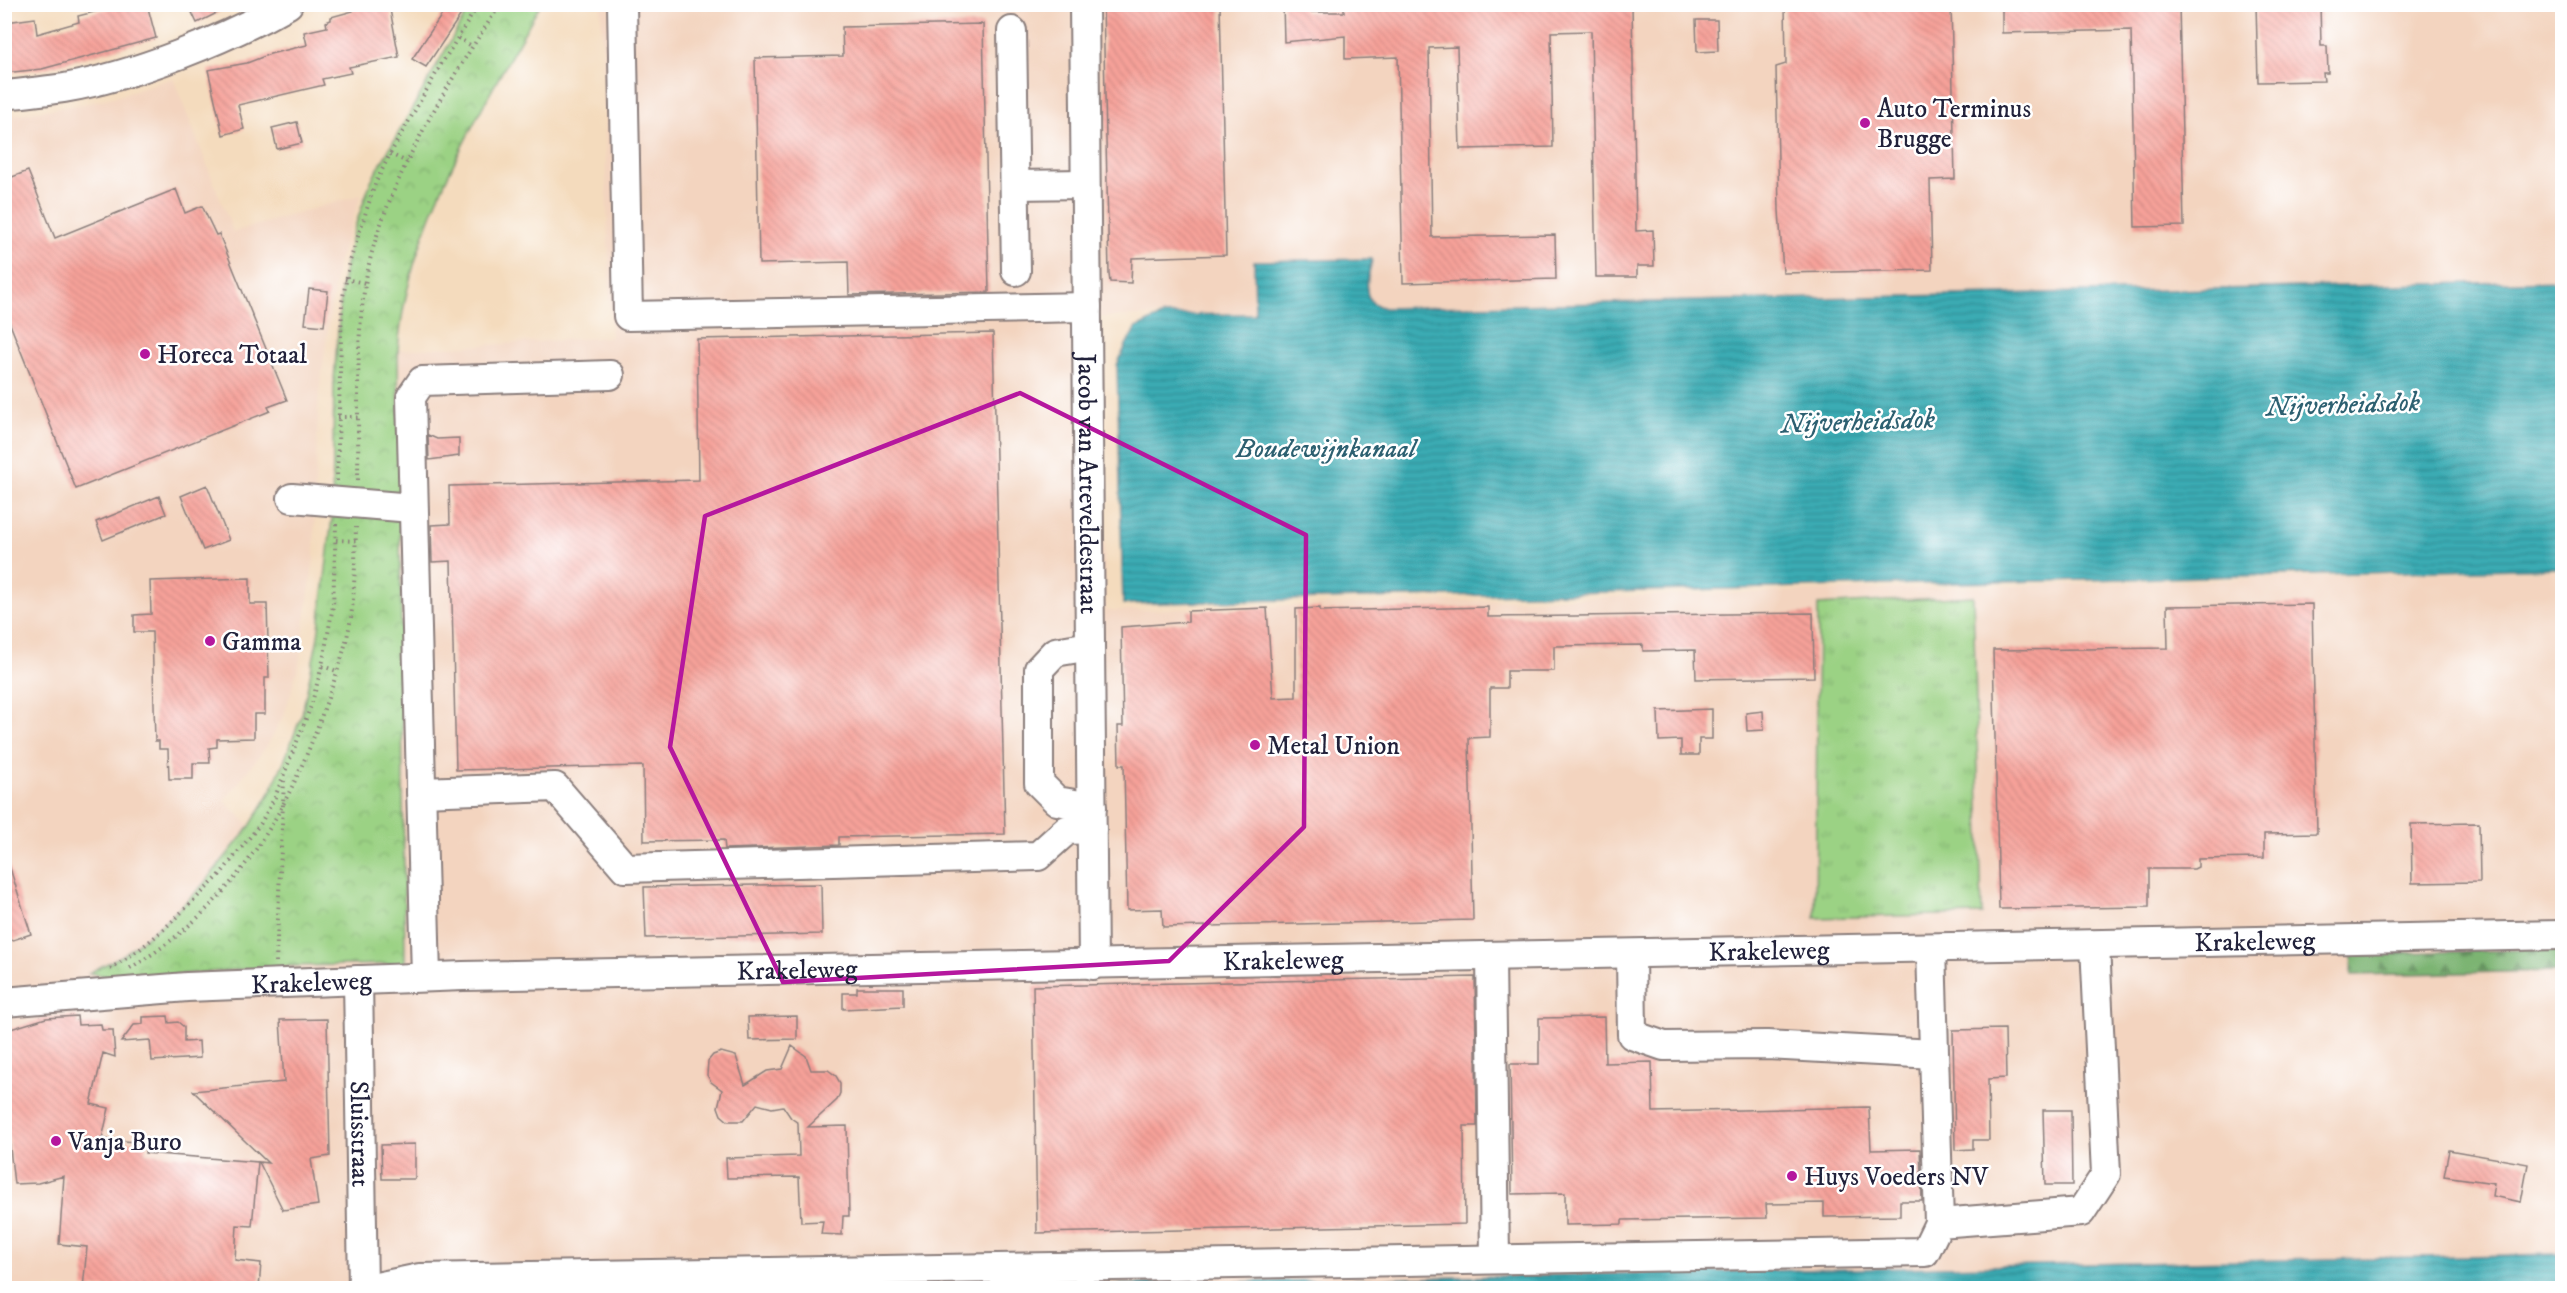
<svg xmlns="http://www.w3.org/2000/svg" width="2567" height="1293" viewBox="0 0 2567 1293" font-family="'IM FELL DW Pica',serif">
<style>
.built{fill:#f3d4bf}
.grass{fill:url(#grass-tufts);stroke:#5e7a60;stroke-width:1.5}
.forest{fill:url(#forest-firs);stroke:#4f6b56;stroke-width:1.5}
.park{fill:url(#park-crowns);stroke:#5e7a60;stroke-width:1.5}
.water{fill:url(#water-rules);stroke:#2e6778;stroke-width:1.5}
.building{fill:url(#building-back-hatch)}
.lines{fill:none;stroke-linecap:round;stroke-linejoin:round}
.minor-casing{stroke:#8b7e7c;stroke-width:32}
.path{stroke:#8b7e7c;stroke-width:4;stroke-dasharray:1.5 4.5;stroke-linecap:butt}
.minor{stroke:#fff;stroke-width:28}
.marked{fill:none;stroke:#b5179e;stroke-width:4.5;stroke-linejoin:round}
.poi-dot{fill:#b5179e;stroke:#fff;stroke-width:2}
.labels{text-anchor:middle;stroke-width:5;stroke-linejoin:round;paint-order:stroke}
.poi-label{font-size:26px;fill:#22223b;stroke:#fff;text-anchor:start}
.street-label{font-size:26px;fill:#22223b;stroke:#fff}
.water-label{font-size:27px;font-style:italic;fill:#2d6071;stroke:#fff}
</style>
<defs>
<pattern id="grass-tufts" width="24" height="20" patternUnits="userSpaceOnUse" patternTransform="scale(1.5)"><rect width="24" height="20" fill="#9bd284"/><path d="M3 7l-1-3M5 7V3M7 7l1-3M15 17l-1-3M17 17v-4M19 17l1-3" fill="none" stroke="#85b473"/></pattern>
<pattern id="forest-firs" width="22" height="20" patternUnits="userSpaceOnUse" patternTransform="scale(1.5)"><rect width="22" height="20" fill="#7cb472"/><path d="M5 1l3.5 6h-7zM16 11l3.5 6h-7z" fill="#65925f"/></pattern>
<pattern id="park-crowns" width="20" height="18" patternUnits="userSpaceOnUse" patternTransform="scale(1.5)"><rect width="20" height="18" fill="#9bd284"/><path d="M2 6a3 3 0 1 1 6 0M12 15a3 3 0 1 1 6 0" fill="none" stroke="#85b473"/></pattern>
<pattern id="water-rules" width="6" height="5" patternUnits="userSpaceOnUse" patternTransform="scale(1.5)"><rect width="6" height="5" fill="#3aacb4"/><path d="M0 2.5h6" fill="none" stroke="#308c94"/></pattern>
<pattern id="building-back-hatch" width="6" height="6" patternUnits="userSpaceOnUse" patternTransform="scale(1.5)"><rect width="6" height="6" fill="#f6a199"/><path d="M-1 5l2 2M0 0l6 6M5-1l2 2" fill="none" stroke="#d38a85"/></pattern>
</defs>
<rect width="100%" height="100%" fill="#fff"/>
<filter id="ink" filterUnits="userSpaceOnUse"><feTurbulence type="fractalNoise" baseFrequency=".0167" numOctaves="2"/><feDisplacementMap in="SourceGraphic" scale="12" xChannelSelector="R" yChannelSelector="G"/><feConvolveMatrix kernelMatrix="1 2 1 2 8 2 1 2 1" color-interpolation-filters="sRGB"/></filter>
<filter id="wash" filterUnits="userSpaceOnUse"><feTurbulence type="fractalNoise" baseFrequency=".008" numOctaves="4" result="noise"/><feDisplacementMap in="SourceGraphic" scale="24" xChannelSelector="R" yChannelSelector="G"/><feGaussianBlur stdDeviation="1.35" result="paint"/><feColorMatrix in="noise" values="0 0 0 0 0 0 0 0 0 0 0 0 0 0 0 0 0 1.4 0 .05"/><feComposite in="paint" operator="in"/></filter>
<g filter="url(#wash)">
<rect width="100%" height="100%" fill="#f4dbbd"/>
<path class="built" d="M601 5H2562V281L1097 317 1106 611 2562 570V1254L940 1288H5L4 116 84 104 126 94 173 78 233 232 361 195 337 267 319 394 315 487 314 559 299 665 285 713 267 746 224 801 250 825 202 886 166 921 123 955 90 972 122 979 287 966 405 964 398 350 611 337Z"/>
<path class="grass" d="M1973 596 1982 914 1815 918 1818 605Z"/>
<path class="forest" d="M2562 949V971L2351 975 2352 954Z"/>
<path class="park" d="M471 5H540C481 110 407 227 398 350L405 964 287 966 121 979 89 973 123 955 166 921 202 886 250 826 270 793 285 759 302 714 318 637 332 518 334 380 342 283 352 235 371 181Z"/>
<path class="water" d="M1372 259C1369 279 1357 301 1385 308L2562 281V568L1123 604 1117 365 1127 343 1136 328 1163 315 1255 314 1254 261Z
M2562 1254V1288H940Z"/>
<g id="blocks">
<path class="building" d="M126 4H147L156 38 42 69 4 73V35H8L6 22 35 18 37 34 79 22 78 16Z
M188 4H235L197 23Z
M352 4H389L399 57 349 67 351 73 322 79 324 85 238 105 244 129 223 135 208 70 247 63 270 54 307 45 304 32 327 27 326 22 331 20V17L353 11Z
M449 4H468L426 67 412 59Z
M1103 4H1220L1226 255 1132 258 1131 283 1110 282 1109 274Z
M1283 4H1303L1304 12H1344V4H1632L1636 231 1653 230 1654 266H1637V277H1596L1591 31 1551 32 1553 147 1460 149 1457 47 1429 48 1432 237 1555 235 1556 279 1403 283 1398 57 1345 59V36L1284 42Z
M1785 4H1951L1955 179 1930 180 1932 270 1783 273 1779 210 1776 67 1786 64Z
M2002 4H2179L2184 226 2135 227 2131 30 2002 33Z
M2256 4H2320L2321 46H2327L2328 73H2323L2324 81 2258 82Z
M1696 20H1717L1718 51 1697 52Z
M983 24 989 292 849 295 848 262 759 264 755 58 843 56 842 27Z
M297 122 302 143 277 149 272 128Z
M28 171 55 238 176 189 185 213 202 206 216 235 219 234 287 400 268 407 270 411 76 489 4 309V180Z
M309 289 328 291 324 326 305 324Z
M993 333 1005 834 839 837V845L725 849 724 840 644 841 643 766 456 770 451 561 432 562 431 525 450 524 449 486 699 480 697 339Z
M428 435 437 439 459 438V456L429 460Z
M207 485 229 540 203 550 181 496Z
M159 496 166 514 103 540 96 522Z
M250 578V604H267L269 678H265V714H254V738L217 739V747L209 748 210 763H193V779H169L168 749H159V741H155L152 632H134V615L151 614 150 581Z
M2312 604 2317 833 2264 834V858L2198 859V867L2194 869H2149V907L1999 909 1993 650 2168 648 2167 606Z
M1488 607V617L1813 613 1814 677 1696 679 1695 650 1643 651V645L1554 646V671H1507V688H1490V737L1469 738 1473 920 1163 927 1162 909 1127 910 1124 765H1119L1118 726H1123L1121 627 1188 622V611L1267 608 1273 698 1296 697V609L1320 608V611Z
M1712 709V739H1699V755H1681V740L1659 741 1658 711Z
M1763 711 1764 730 1747 731 1746 713Z
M2479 823 2480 882 2412 883 2411 824Z
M8 862 31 934 4 943V863Z
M821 884 822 934 646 938 644 887Z
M1475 977 1477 1126H1464L1465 1224 1037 1233 1033 986Z
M857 988H903V1006L843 1009V993H857Z
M77 1016 78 1025 101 1024 102 1030H113L115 1057 103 1053 91 1104 109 1108 102 1139 146 1143 145 1153 258 1162 252 1226 237 1225 235 1260 261 1263 259 1288H83L87 1247 59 1244 64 1176 38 1183 14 1184 4 1094V1031L46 1018Z
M168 1016 169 1023 178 1022 184 1027V1042L199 1041 200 1058 152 1061 150 1040 121 1042 134 1025 143 1024V1017Z
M797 1016V1039L749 1040 748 1017Z
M1604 1017 1605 1063 1652 1062 1653 1112 1869 1107 1871 1150 1920 1149 1922 1201H1900V1216L1824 1217V1203L1766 1204 1767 1218 1622 1220V1224L1565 1225V1193L1512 1194 1510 1064H1539V1018Z
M327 1019 330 1156 311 1159 318 1205 283 1210 259 1162 268 1163 193 1091 284 1082 280 1020Z
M2005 1029 2006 1078 1988 1079 1989 1140H1973V1149L1955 1150 1953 1030Z
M792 1046 806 1056 811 1070H828L836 1076 840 1083V1093L837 1100 808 1127 847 1126 849 1216H843L842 1235 821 1234 823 1221 801 1222 799 1177 727 1178 726 1158 799 1156 798 1123 791 1118 783 1106 772 1108 757 1104 743 1121H728L721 1115 718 1107 722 1090 711 1082 707 1075 708 1061 713 1055 721 1052 736 1056 745 1085 767 1071 782 1069Z
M2043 1110H2071L2072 1185H2045Z
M415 1144V1179H382L381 1145Z
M2449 1150 2528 1164 2521 1202 2492 1196 2494 1183 2444 1176Z"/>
</g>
</g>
<g filter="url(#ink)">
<use href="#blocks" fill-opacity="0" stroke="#8b7e7c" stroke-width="1.5"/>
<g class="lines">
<g class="minor-casing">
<g id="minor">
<path d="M622 4 628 316 1087 307"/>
<path id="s1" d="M1084 4 1093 965"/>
<path d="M1012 31 1016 271"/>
<path d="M4 95C24 93 44 91 64 88 134 76 227 39 288 4"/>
<path d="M1015 185 1085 184"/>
<path d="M292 498 412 508"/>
<path d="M1090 646 1055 652 1039 669V783L1057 801 1092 807"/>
<path d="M421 792 555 787 625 868 1038 856 1067 830 1092 829"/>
<path d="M1931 948 1939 1223"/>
<path d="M1631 954 1632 1035 1664 1046 1767 1045 1934 1054"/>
<path d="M1491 957 1495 1259"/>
<path d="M426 977 411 397 422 381 610 375"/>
<path id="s2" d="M358 980 363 1288"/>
<path id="s3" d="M4 1002 187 987 463 976 2562 935"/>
<path d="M372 1288 420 1278 1925 1252 1939 1223 2081 1212 2106 1174 2095 945"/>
</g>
</g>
<path class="path" d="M458 38 472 46
M390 154 407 162
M345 279 365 283
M338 417H359
M358 480C359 416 355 349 365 285 378 196 449 79 501 4
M337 481 342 302 350 261 375 184 390 154 442 63 479 4
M336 540 356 541
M322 666 337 671
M276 962 284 781
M130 968C231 909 287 816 324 709 335 679 346 649 351 617 355 588 355 557 356 527
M110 969 139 950 162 931 219 876 261 823 275 797 311 706 322 666 333 606 336 524"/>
<use href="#minor" class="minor"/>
</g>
</g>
<path class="marked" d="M1020 393 1306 535 1304 827 1169 961 783 982 670 747 705 516Z"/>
<g class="poi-dot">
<circle cx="1865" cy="123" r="6"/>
<circle cx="145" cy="354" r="6"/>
<circle cx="210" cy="641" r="6"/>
<circle cx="1255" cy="745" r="6"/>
<circle cx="56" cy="1141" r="6"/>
<circle cx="1792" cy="1176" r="6"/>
</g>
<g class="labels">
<g class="poi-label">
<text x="1877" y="117">Auto Terminus<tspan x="1877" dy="30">Brugge</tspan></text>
<text x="157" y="363">Horeca Totaal</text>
<text x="222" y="650">Gamma</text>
<text x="1267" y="754">Metal Union</text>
<text x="68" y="1150">Vanja Buro</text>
<text x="1804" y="1185">Huys Voeders NV</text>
</g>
<g class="street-label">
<text dy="9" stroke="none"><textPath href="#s1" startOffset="480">Jacob van Arteveldestraat</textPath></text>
<text dy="9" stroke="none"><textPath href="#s3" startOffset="2252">Krakeleweg</textPath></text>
<text dy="9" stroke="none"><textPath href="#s3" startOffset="1766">Krakeleweg</textPath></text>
<text dy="9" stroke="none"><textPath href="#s3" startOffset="1280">Krakeleweg</textPath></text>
<text dy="9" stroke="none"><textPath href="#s3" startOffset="794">Krakeleweg</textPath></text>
<text dy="9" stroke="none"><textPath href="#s3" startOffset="308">Krakeleweg</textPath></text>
<text dy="9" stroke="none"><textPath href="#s2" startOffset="154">Sluisstraat</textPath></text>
</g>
<g class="water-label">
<text transform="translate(2343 404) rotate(-2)" y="9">Nijverheidsdok</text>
<text transform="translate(1858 421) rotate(-2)" y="9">Nijverheidsdok</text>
<text x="1326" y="457">Boudewijnkanaal</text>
</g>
</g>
<rect width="2567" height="1293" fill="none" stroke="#fff" stroke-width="24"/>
</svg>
